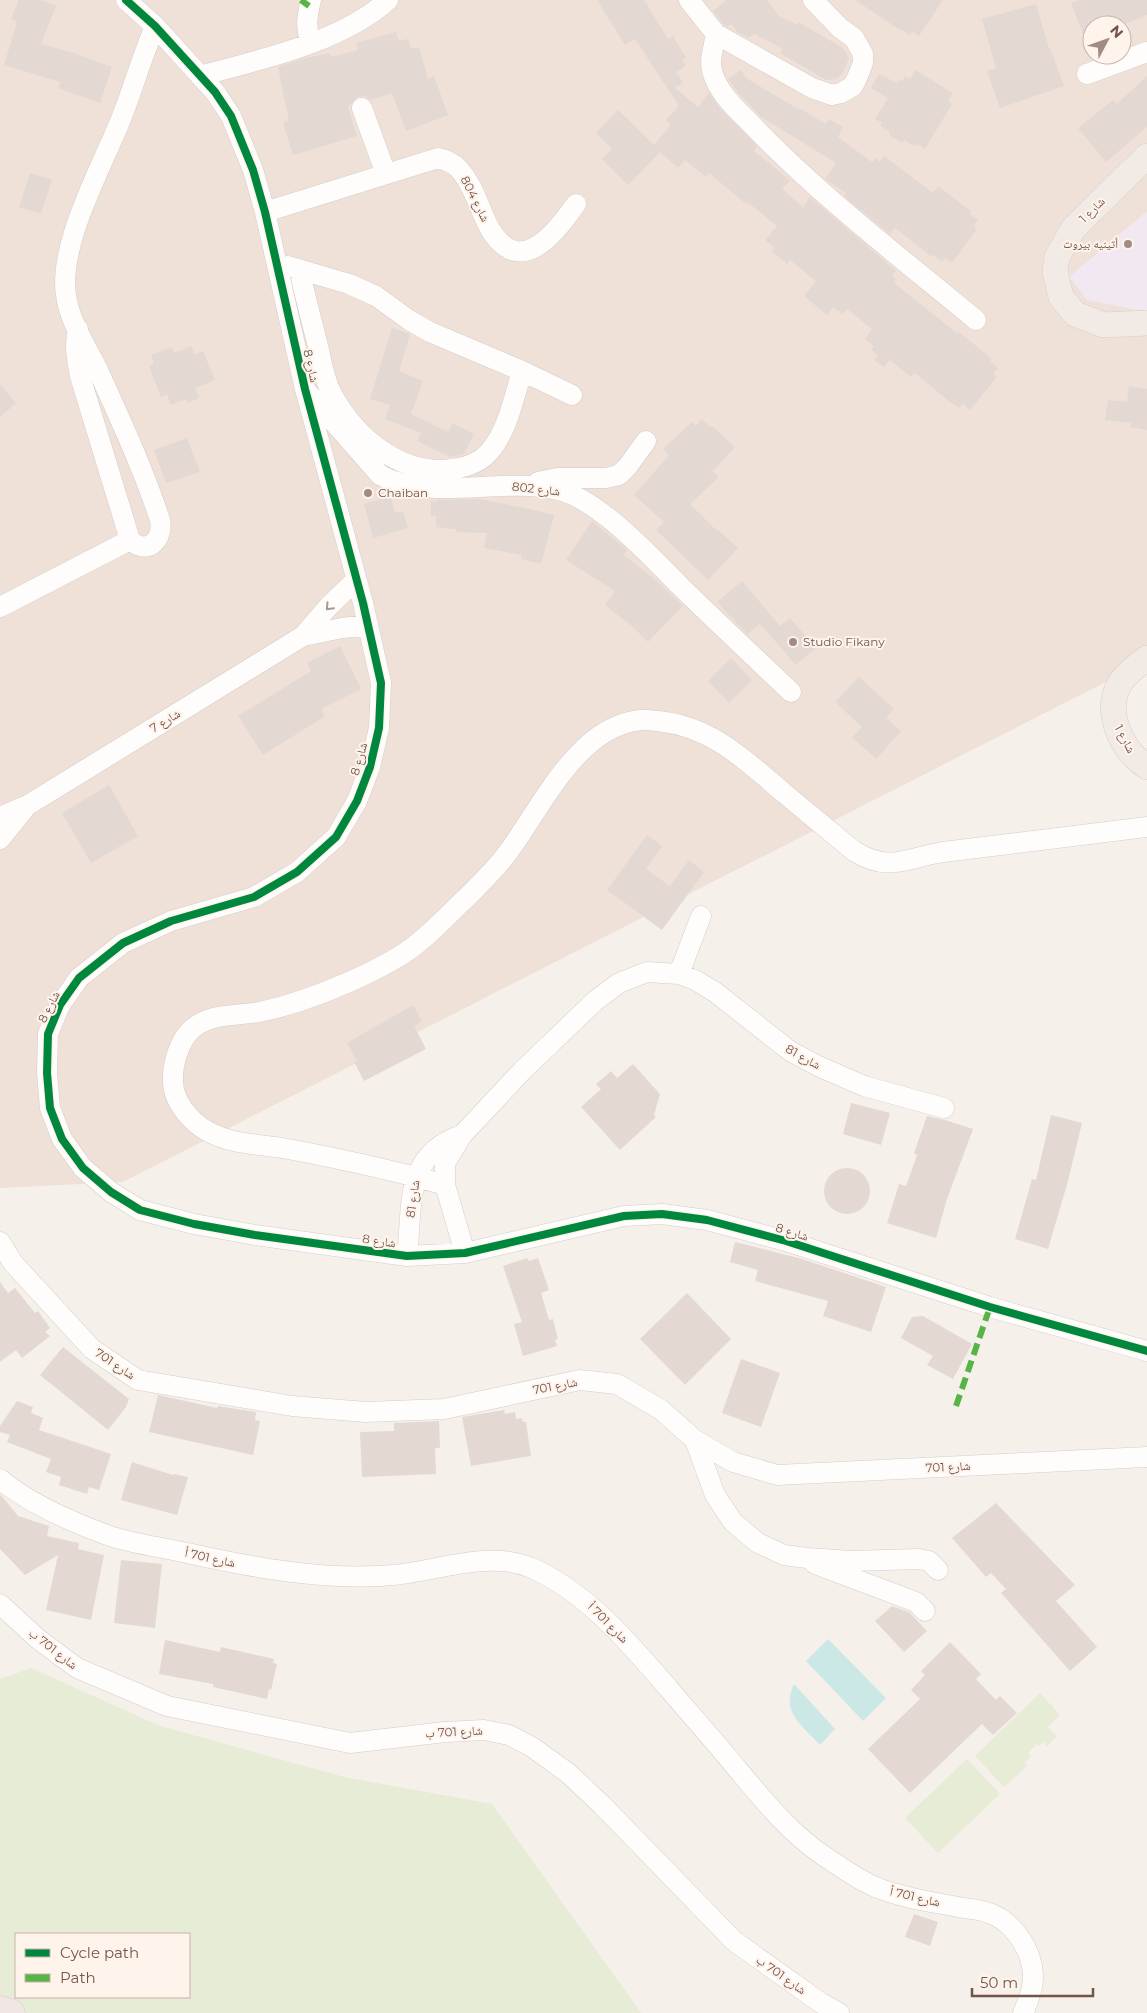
<svg xmlns="http://www.w3.org/2000/svg" width="1147" height="2013" viewBox="0 0 1147 2013" font-family="Montserrat,'Noto Naskh Arabic',sans-serif">
<style>
.residential{fill:#efe1d8;fill-rule:evenodd}
.education{fill:#f1e8f2}
.green{fill:#e6ecd5;fill-rule:evenodd}
.water{fill:#cce8e6}
.building{fill:#e3d8d2}
.lines{fill:none;stroke-linecap:round;stroke-linejoin:round}
.minor-casing{stroke:#d5ccc7;stroke-width:21}
.major-casing{stroke:#d8cdca;stroke-width:26}
.highway-casing{stroke:#d8cdca;stroke-width:29}
.minor{stroke:#fefdfc;stroke-width:20}
.major{stroke:#f2ebe5;stroke-width:25}
.highway{stroke:#f0e7e5;stroke-width:28}
.quiet{stroke:#59b447;stroke-width:6;stroke-dasharray:12 6;stroke-linecap:butt}
.cycleway-casing{stroke:#fef4eb;stroke-width:11}
.cycleway{stroke:#00873e;stroke-width:8}
.oneway{stroke:#ab9892}
.poi-dot{fill:#a18b83;stroke:#fef4eb;stroke-width:2}
.labels{text-anchor:middle;stroke-width:4;stroke-linejoin:round;paint-order:stroke}
.street-label{font-size:12px;fill:#73544b;stroke:#fef4eb}
.poi-label{font-size:12px;fill:#73544b;stroke:#fef4eb;text-anchor:start}
</style>
<rect width="100%" height="100%" fill="#f6f0ea"/>
<path class="residential" d="M0 0H1147V661L123 1182 0 1188ZM1092 25H1122V55H1092Z"/>
<path class="education" d="M1147 211V312L1087 300 1069 277Z"/>
<path class="green" d="M31 1668 160 1726 344 1777 492 1804 641 2013H0V1679ZM16 1934H189V1997H16Z
M1040 1693 1060 1715 1048 1727 1057 1737 1047 1746 1043 1742 1039 1746 1037 1744 1028 1753 1031 1757 1025 1763 1027 1766 1004 1787 975 1756Z
M967 1759 1000 1794 938 1853 905 1818Z"/>
<path class="water" d="M828 1639 886 1698 863 1721 806 1661Z
M794 1684 835 1729 820 1745C803 1726 780 1712 794 1684Z"/>
<path class="building" d="M19 0H40L56 6 41 44 71 52 112 67 100 103 58 88 60 82 4 65 17 22 11 19Z
M597 0H644L668 39 673 36 686 58 682 60 686 66 676 72 683 83 675 88 698 107 709 93 722 111 757 146 754 151 790 180 782 189 803 207 810 197 896 271 892 276 896 279 894 283 958 334 959 332 992 359 990 361 998 368 993 374 997 377 970 410 963 404 960 408 951 403 915 373 911 377 890 360 884 367 874 360 878 355 871 350 874 346 865 339 872 329 847 309 843 314 833 307 827 315 804 296 816 281 790 260 787 264 772 251 775 248 765 240 777 226 755 208 746 202 745 203 709 173 706 177 685 160 678 168 660 152 628 185 602 159 612 149 596 133 618 110 654 145 671 125 666 120 679 106 635 39 625 45Z
M727 0H767L779 16 797 25 798 22 843 48 849 58 843 73 836 79 826 80 780 53 783 49 758 36 760 33 757 35 754 34 748 38 737 32 731 24 727 27 724 25 713 11Z
M855 0H943L919 36 912 31 910 35 901 29 900 30Z
M1079 0H1147V15L1123 25H1092L1091 55 1071 3Z
M1036 4 1049 49 1050 48 1064 86 1000 108 987 71 996 68 982 19Z
M396 32 399 41 408 39 411 49 419 47 428 79 434 76 448 115 406 131 392 93 370 100 365 96 358 97 348 107 357 136 293 155 283 123 289 121 278 67 302 59 330 53 331 57 358 50 356 43Z
M741 70 746 78 798 109 799 108 826 124 829 119 843 127 838 137 872 162 875 158 880 162 884 156 933 193 938 186 971 211 970 214 978 220 974 226 977 229 952 263 945 258 942 262 933 255 932 257 895 228 890 234 844 196 846 193 825 179 836 163 761 117 740 95 728 79Z
M915 70 953 93 948 101 952 104 925 149 917 144 916 147 904 140 902 143 889 135 890 132 880 126 882 123 875 119 888 98 871 88 879 74 897 83 899 80 902 81 905 76 910 79Z
M1147 76V127L1106 162 1078 128 1113 100 1117 104Z
M30 173 52 180 41 214 19 207Z
M392 328 410 334 399 371 423 381 411 414 448 432 452 423 474 434 464 454 450 457 417 441 421 433 385 419 390 405 370 399Z
M191 346 195 355 203 351 215 380 195 388 199 398 188 403 186 399 171 405 167 394 161 397 149 366 154 364 151 355 172 347 174 353Z
M0 384 16 403 0 417Z
M1129 386 1147 389V430L1130 427 1131 423 1105 420 1108 400 1127 402Z
M701 419 711 427 712 426 735 447 713 471 719 477 690 504 717 531 718 530 738 548 708 580 656 530 664 522 634 495 669 455 663 449 692 422 696 426Z
M187 438 200 472 166 483 154 450Z
M390 496 395 513 403 511 408 528 373 538 364 504Z
M479 499 525 508 554 515 541 564 521 559 522 555 484 548 487 533 456 532V529L436 527V516H431V501L437 502V500Z
M592 521 627 550 624 555 651 576 682 605V607L648 642 632 626 605 605 615 591 566 560Z
M742 581 780 626 790 618 816 648 796 665 760 624 747 634 717 602Z
M340 646 361 689 321 709 325 716 263 755 238 716 311 671 307 663Z
M731 658 752 680 729 703 708 681Z
M859 677 894 709 886 718 901 731 876 759 852 737 862 727 835 702Z
M109 785 138 836 91 863 62 813Z
M647 835 662 846 646 869 670 886 689 860 704 872 662 930 607 890Z
M413 1005 422 1021 414 1026 426 1049 364 1081 354 1062 357 1061 347 1043Z
M633 1064 660 1094 654 1115 656 1117 620 1150 581 1107 601 1089 596 1084 611 1071 617 1078Z
M851 1103 890 1113 881 1145 843 1134Z
M1051 1115 1082 1123 1068 1181 1048 1249 1015 1239 1032 1179 1036 1180Z
M927 1116 945 1120 973 1129 947 1199 936 1238 887 1223 899 1184 906 1186 917 1155 914 1153Z
M824 1191a23 23 0 1 1 46 0a23 23 0 1 1-46 0Z
M735 1242 802 1259 886 1287 871 1332 823 1316 828 1301 755 1281 758 1270 730 1262Z
M527 1258 529 1261 538 1258 549 1290 541 1293 549 1320 553 1319 558 1339 555 1340 557 1346 523 1356 514 1324 522 1322 503 1266Z
M0 1282 8 1293 15 1288 35 1313 38 1311 50 1328 45 1332 50 1336 22 1358 16 1350 0 1362Z
M687 1293 731 1339 685 1385 640 1339Z
M923 1316 972 1344 953 1379 927 1365 933 1356 901 1338 912 1317Z
M63 1347 129 1399 126 1407 108 1430 40 1375Z
M741 1359 780 1373 761 1427 722 1413Z
M158 1395 217 1408 218 1406 256 1412 255 1420 260 1421 253 1455 149 1432Z
M17 1401 33 1407 31 1413 43 1418 39 1430 111 1454 99 1490 89 1487 87 1494 59 1485 61 1477 46 1472 51 1459 7 1442 10 1435 0 1432V1426Z
M504 1410 505 1414 515 1412 516 1419 522 1418 523 1422H526L531 1456 471 1466 462 1417Z
M439 1421 440 1448H435L436 1474 362 1477 360 1432 394 1431V1423Z
M132 1462 173 1475 174 1474 188 1477 177 1515 121 1500Z
M0 1494 18 1516 49 1526 47 1536 79 1543 78 1549 104 1555 91 1620 46 1610 58 1555 25 1575 0 1549Z
M996 1503 1075 1585 1056 1601 1097 1647 1070 1671 1001 1593 1006 1589 991 1573 986 1577 952 1538Z
M121 1560 162 1564 155 1628 114 1623Z
M892 1606 909 1612 927 1631 904 1652 875 1621Z
M165 1640 220 1652 221 1647 274 1659 273 1663 277 1664 271 1690 269 1689 267 1699 213 1687V1684L159 1674Z
M950 1642 981 1674 976 1679 996 1700 1000 1696 1017 1713 993 1735 982 1724 910 1793 868 1749 920 1699 911 1690 925 1675 921 1671Z
M914 1914 938 1922 930 1946 905 1937Z"/>
<g class="lines">
<g class="minor-casing">
<path id="minor" d="M126 0 155 26 215 92 231 116 253 170 265 212 305 389 363 603 381 683 379 728 370 767 357 801 336 837 297 872 254 897 171 921 123 943 79 978 60 1005 48 1034 47 1073 50 1108 62 1139 83 1168 111 1192 140 1210 194 1224 255 1235 407 1256 465 1253 624 1216 662 1214 707 1220 786 1241 990 1307 1147 1351
M689 0 716 34
M813 0 840 28 854 38 863 54V63L857 78 853 86 841 93 832 95 812 88 716 34C714 48 708 60 713 74 720 96 740 112 755 128 823 198 901 258 976 320
M311 43C305 27 307 16 311 0
M1087 74 1147 52
M200 76C259 60 342 42 388 0
M362 108 386 174
M265 212 438 158C446 160 452 162 458 168 474 185 479 209 490 229 520 279 555 234 576 204
M288 266 349 284 376 296 409 320 430 332 522 371 572 395
M299 269C305 296 312 323 319 350 322 365 325 381 332 394 355 437 402 477 453 469 467 467 481 462 490 451 508 430 514 397 522 371
M78 329C74 346 77 360 80 376L130 540C147 556 164 540 160 520 143 468 120 419 98 370 87 348 72 325 67 301 55 249 102 167 121 119 133 88 142 57 155 26
M308 393 380 475C431 503 506 475 562 491 602 503 650 556 679 585 716 621 754 657 791 692
M538 482 558 478H606L619 475 628 466 646 441
M0 607 130 540
M303 636 342 628 368 625
M0 817 28 805 303 636 328 607 356 580
M0 839 25 808
M679 974 701 916
M445 1185C393 1170 341 1159 288 1149 261 1144 232 1145 207 1131 193 1123 178 1107 174 1090 170 1070 178 1038 196 1026 214 1013 238 1016 259 1012 301 1004 367 977 403 954 426 939 445 918 465 899 479 885 494 871 506 855 541 809 576 727 640 720 646 719 652 721 658 721 713 727 745 760 785 794 808 813 831 832 854 851 889 873 906 858 943 852L1147 827
M0 1242 13 1263 92 1349 138 1380 292 1406 366 1412 444 1409 580 1380 617 1384 660 1409 695 1440 733 1462 777 1475 1147 1457
M465 1253 445 1185V1163L462 1135 522 1071 595 1001 619 983 647 972 679 974 695 980 715 992 790 1051 818 1066 864 1086 944 1108
M407 1256C413 1206 403 1155 462 1135
M695 1440 715 1495 733 1522 758 1543 784 1555 807 1558 851 1561 919 1559 929 1561 938 1570
M0 1479C28 1503 72 1522 107 1535 132 1544 161 1547 187 1553 255 1568 325 1581 394 1575 436 1571 491 1550 532 1568 589 1594 629 1643 669 1689 692 1716 716 1743 739 1771 765 1802 790 1833 824 1856 841 1867 859 1881 878 1888 903 1898 932 1902 958 1907 968 1909 980 1909 989 1913 1007 1919 1021 1936 1028 1953 1037 1975 1033 1991 1023 2013
M815 1564 908 1599 916 1602 925 1611
M0 1604 38 1639 77 1668 167 1706 350 1743 445 1732 484 1730 509 1735 532 1747 568 1773 602 1805 734 1941 821 2003 839 2013"/>
</g>
<g class="major-casing">
<path id="major" d="M1147 156 1073 229 1057 257 1055 272 1061 297 1075 314 1104 325 1147 323
M1147 658C1138 665 1124 675 1119 685 1104 713 1122 751 1147 767"/>
</g>
<g class="highway-casing">
<path id="highway" d="M0 2010 11 2013"/>
</g>
<use href="#minor" class="minor"/>
<use href="#major" class="major"/>
<use href="#highway" class="highway"/>
<path class="quiet" d="M301 0 309 6
M956 1406 990 1307"/>
<g class="cycleway-casing">
<path id="cycleway" d="M126 0 155 26 215 92 231 116 253 170 265 212 305 389 363 603 381 683 379 728 370 767 357 801 336 837 297 872 254 897 171 921 123 943 79 978 60 1005 48 1034 47 1073 50 1108 62 1139 83 1168 111 1192 140 1210 194 1224 255 1235 407 1256 465 1253 624 1216 662 1214 707 1220 786 1241 990 1307 1147 1351"/>
</g>
<use href="#cycleway" class="cycleway"/>
</g>
<defs><path id="oneway-chevron" d="M-2-3.5L2.5 0L-2 3.5" fill="none" stroke-width="1.6" stroke-linecap="round" stroke-linejoin="round" transform="scale(1.25)"/></defs>
<use class="oneway" href="#oneway-chevron" transform="translate(329 607) rotate(133)"/>
<g class="poi-dot">
<circle cx="1128" cy="244" r="5"/>
<circle cx="368" cy="493" r="5"/>
<circle cx="793" cy="642" r="5"/>
</g>
<g class="labels">
<g class="street-label">
<text transform="translate(475 199) rotate(63)" y="4">شارع 804</text>
<text transform="translate(1092 210) rotate(-44)" y="4">شارع 1</text>
<text transform="translate(311 366) rotate(77)" y="4">شارع 8</text>
<text transform="translate(536 489) rotate(6)" y="4">شارع 802</text>
<text transform="translate(165 721) rotate(-31)" y="4">شارع 7</text>
<text transform="translate(1125 739) rotate(62)" y="4">شارع 1</text>
<text transform="translate(359 759) rotate(-74)" y="4">شارع 8</text>
<text transform="translate(49 1007) rotate(-63)" y="4">شارع 8</text>
<text transform="translate(803 1057) rotate(29)" y="4">شارع 81</text>
<text transform="translate(413 1199) rotate(-82)" y="4">شارع 81</text>
<text transform="translate(792 1232) rotate(17)" y="4">شارع 8</text>
<text transform="translate(379 1241) rotate(8)" y="4">شارع 8</text>
<text transform="translate(115 1364) rotate(34)" y="4">شارع 701</text>
<text transform="translate(555 1386) rotate(-11)" y="4">شارع 701</text>
<text transform="translate(948 1467) rotate(-3)" y="4">شارع 701</text>
<text transform="translate(210 1558) rotate(12)" y="4">شارع 701 أ</text>
<text transform="translate(608 1623) rotate(45)" y="4">شارع 701 أ</text>
<text transform="translate(53 1649) rotate(38)" y="4">شارع 701 ب</text>
<text transform="translate(454 1732) rotate(-3)" y="4">شارع 701 ب</text>
<text transform="translate(915 1897) rotate(13)" y="4">شارع 701 أ</text>
<text transform="translate(781 1975) rotate(35)" y="4">شارع 701 ب</text>
</g>
<g class="poi-label">
<text x="1118" y="248" text-anchor="end">أتينيه بيروت</text>
<text x="378" y="497">Chaiban</text>
<text x="803" y="646">Studio Fikany</text>
</g>
</g>
<rect x="15" y="1933" width="175" height="65" fill="#fef4eb" stroke="#c6b4ab"/>
<rect x="25" y="1949" width="25" height="8" fill="#00873e" stroke="#c6b4ab"/>
<text x="60" y="1958" font-size="15" fill="#73544b">Cycle path</text>
<rect x="25" y="1974" width="25" height="8" fill="#59b447" stroke="#c6b4ab"/>
<text x="60" y="1983" font-size="15" fill="#73544b">Path</text>
<g transform="translate(1107 40) rotate(49)"><circle r="24" fill="#fef4eb" stroke="#c6b4ab"/>
<path d="M0-4L9 19L0 12L-9 19Z" fill="#a18b83"/>
<text y="-8" font-size="14" font-weight="bold" text-anchor="middle" fill="#73544b">N</text>
</g>
<path d="M972 1988v8h121v-8" fill="none" stroke="#73544b" stroke-width="2.5"/>
<text x="980" y="1988" font-size="15" fill="#73544b" stroke="#fef4eb" stroke-width="4" paint-order="stroke">50 m</text>
</svg>
